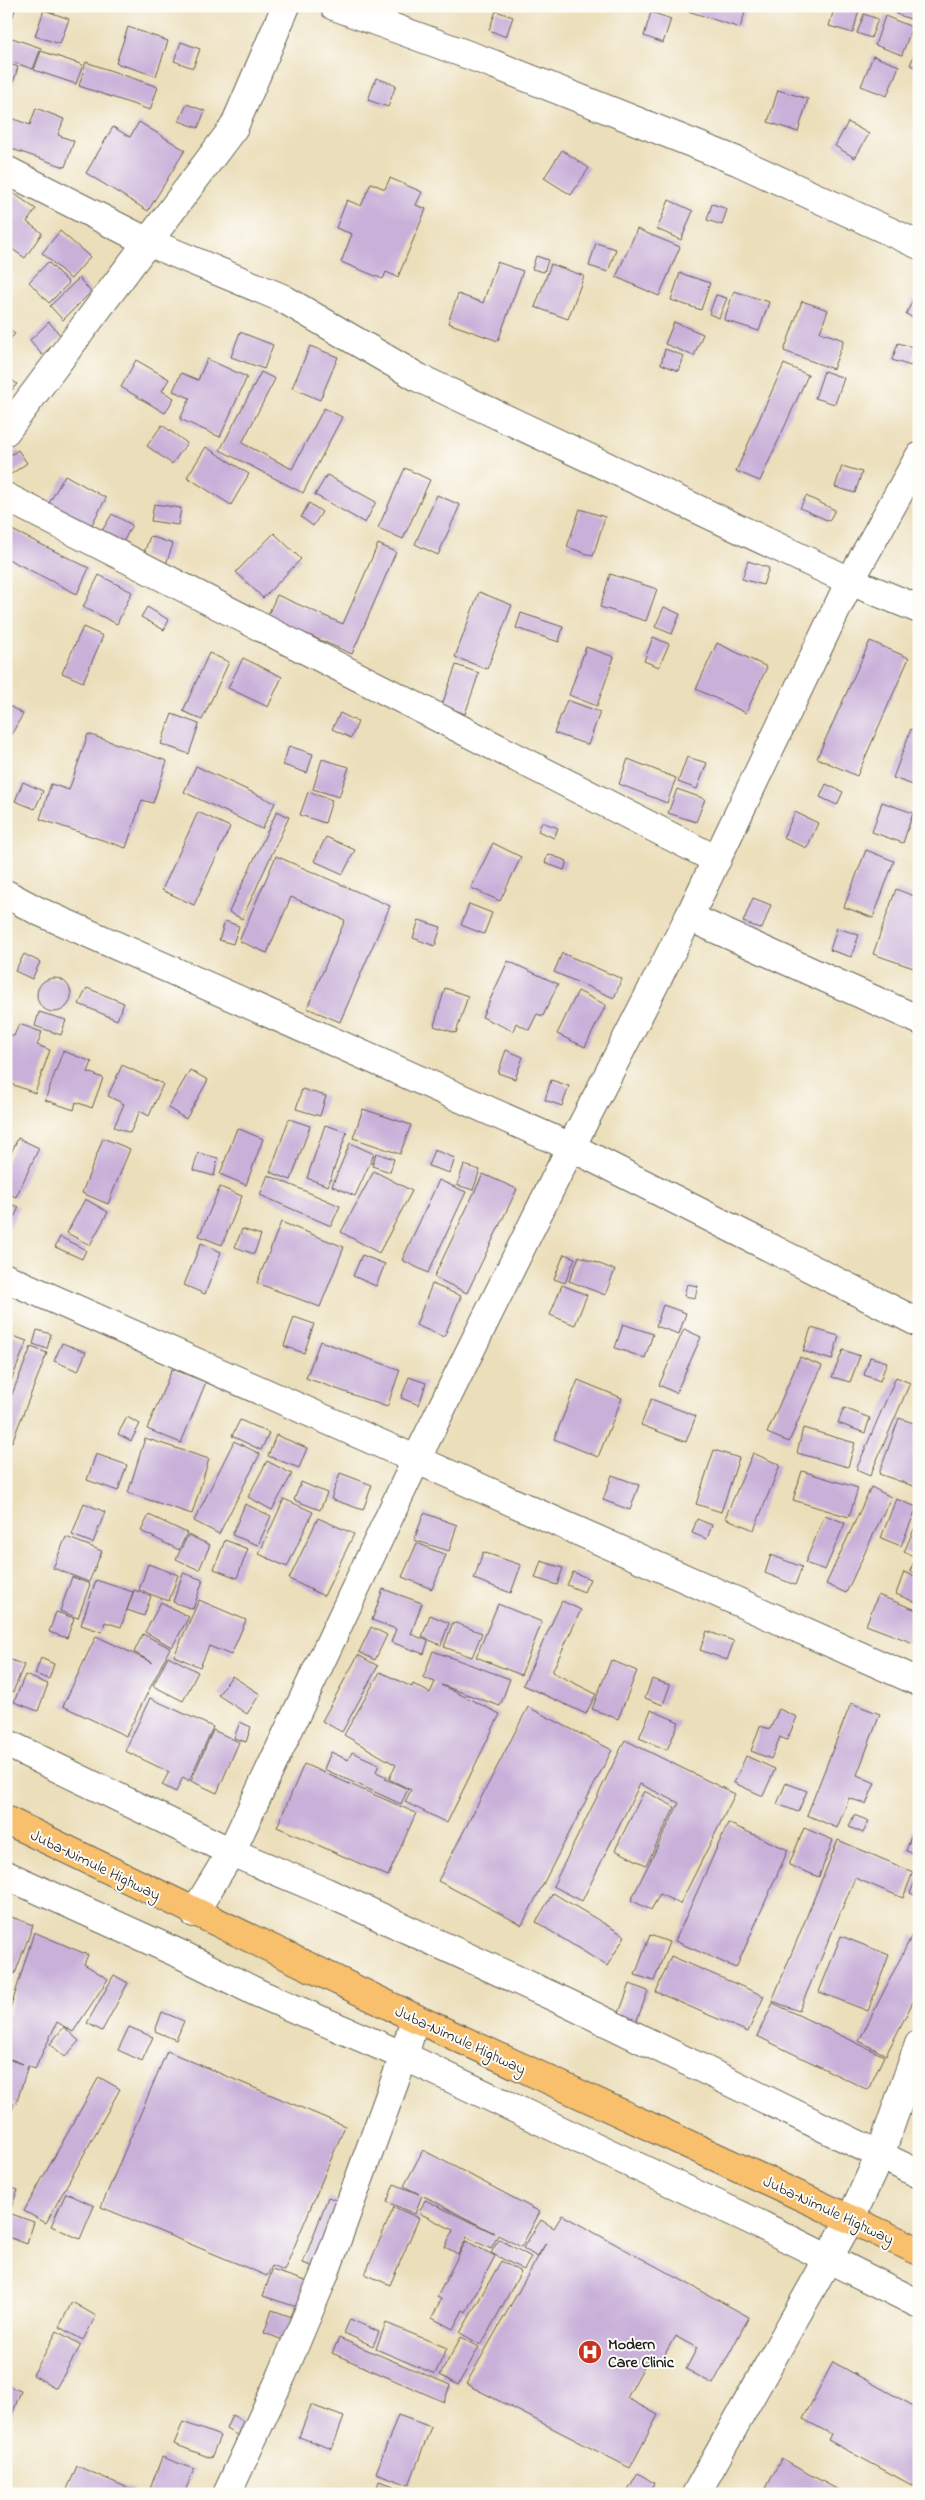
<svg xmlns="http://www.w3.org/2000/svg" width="925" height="2500" viewBox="0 0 925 2500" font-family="'Indie Flower',sans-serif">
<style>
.building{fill:#c9b0d9}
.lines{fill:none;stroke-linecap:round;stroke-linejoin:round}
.street-casing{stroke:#646053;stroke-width:30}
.primary-casing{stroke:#646053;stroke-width:30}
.street{stroke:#fff;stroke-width:28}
.primary{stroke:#f8bf6c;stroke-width:28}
.labels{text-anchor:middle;stroke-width:4;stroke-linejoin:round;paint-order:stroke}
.street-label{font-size:16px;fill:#1c1c1c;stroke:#fdfcf7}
.poi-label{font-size:16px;font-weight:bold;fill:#1c1c1c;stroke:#fdfcf7;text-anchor:start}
</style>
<rect width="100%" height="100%" fill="#fdfcf7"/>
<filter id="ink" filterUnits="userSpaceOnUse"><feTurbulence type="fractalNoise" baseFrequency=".02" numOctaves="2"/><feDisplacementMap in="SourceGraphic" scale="10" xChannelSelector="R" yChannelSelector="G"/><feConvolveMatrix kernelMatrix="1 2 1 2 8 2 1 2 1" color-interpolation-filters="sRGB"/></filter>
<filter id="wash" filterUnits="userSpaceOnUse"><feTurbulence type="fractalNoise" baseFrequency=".0096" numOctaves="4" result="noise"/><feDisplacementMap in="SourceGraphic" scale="20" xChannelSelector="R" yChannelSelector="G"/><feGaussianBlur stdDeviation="1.12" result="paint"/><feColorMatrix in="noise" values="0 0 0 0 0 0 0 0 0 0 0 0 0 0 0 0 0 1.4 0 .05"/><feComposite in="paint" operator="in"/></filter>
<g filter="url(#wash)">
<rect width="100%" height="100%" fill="#ebdeba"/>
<g id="blocks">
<path class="building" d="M7 6 15 9 10 27 6 26Z
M690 6H747L740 28 688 11Z
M835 6H848L859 10 853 33 829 26Z
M898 6H919L916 21 896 14Z
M44 10 69 19 60 44 35 36Z
M496 11 513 17 506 37 489 30Z
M651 12 671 19 663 43 644 36Z
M864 14 878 19 871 38 857 33Z
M885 16 912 27 902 55 875 45Z
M128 27 168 41 156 76 116 63Z
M6 36 41 48 33 69 6 60Z
M181 42 200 49 193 68 174 61Z
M919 44V69L910 65Z
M41 51 83 65 76 84 34 70Z
M873 56 899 66 887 96 861 86Z
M86 62 158 87 150 110 79 86Z
M6 63 18 67 7 103 6 102Z
M376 78 396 85 388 107 368 100Z
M778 90 808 99 798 132 768 122Z
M187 104 205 111 198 128 179 121Z
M36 108 64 119 58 135 74 141 65 167 6 147V116L30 125Z
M139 122 185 150 148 211 86 173 113 127 130 137Z
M848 122 869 134 855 158 835 146Z
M562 150 589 168 571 195 544 178Z
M390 178 422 192 416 205 426 209 398 277 386 272 383 279 341 262 352 234 336 228 347 200 361 206 371 183 385 189Z
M9 190 36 209 27 222 42 233 25 258 9 247 6 251V194Z
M669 200 693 211 681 240 657 229Z
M712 204 727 209 722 225 707 220Z
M637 229 680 247 659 296 616 277Z
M60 231 90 257 71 279 42 253Z
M596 243 616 249 608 272 589 266Z
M536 256 548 260 544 272 532 269Z
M48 262 69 283 49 303 29 282Z
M497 262 523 271 498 341 448 323 458 294 483 303Z
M551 264 584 276 568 319 535 307Z
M680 273 710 283 701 310 671 300Z
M79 278 91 292 63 320 50 306Z
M734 291 769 302 759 331 724 320Z
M716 295 727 298 719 318 709 314Z
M915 296 919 298V321L906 314Z
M802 301 828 310 820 332 844 340 833 369 784 351Z
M49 322 62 337 42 355 30 340Z
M674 322 703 334 694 356 665 344Z
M6 326 15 334 6 343Z
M240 332 273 345 264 369 231 357Z
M898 343 916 348 911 366 892 360Z
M310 346 338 357 320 400 292 388Z
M665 349 684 356 679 371 661 364Z
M207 359 247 377 220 437 180 419 190 398 173 391 181 373 198 380Z
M136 360 169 379 162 391 174 398 165 413 121 387Z
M784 364 808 375 760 481 736 471Z
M824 371 844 378 835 404 815 398Z
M261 372 275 379 242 443 292 469 324 408 342 417 303 493 220 450Z
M6 376 17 384 6 397Z
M162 425 187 443 172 464 147 446Z
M206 447 249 474 231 505 187 477Z
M18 450 27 463 10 475 6 469V458Z
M842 466 862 472 855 493 835 487Z
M405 468 430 480 403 539 378 528Z
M65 475 106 498 89 530 47 507Z
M327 475 376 502 365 523 315 495Z
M437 495 460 505 438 555 415 544Z
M806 496 835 510 829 521 800 508Z
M309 503 322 512 313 526 301 517Z
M154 504 181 508 178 525 151 521Z
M580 509 605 517 593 556 567 547Z
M112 514 132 525 121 546 100 534Z
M6 527 89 568 77 594 6 558Z
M274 533 301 559 263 598 236 572Z
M150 536 173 544 166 564 143 556Z
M378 544 396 552 352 654 267 617 277 595 343 624Z
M748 561 769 568 763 585 742 579Z
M610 574 657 589 646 621 600 607Z
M99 575 132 592 117 624 83 607Z
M479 592 512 605 487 669 455 657Z
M147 607 169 620 164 630 141 617Z
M664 607 680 614 672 634 655 627Z
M521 613 563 627 559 642 516 628Z
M83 627 103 636 83 682 62 673Z
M653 637 669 644 659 667 644 661Z
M870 641 909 658 857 776 817 758Z
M717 643 767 667 746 713 696 689Z
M586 647 614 657 597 706 569 695Z
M209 653 229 662 202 720 183 711Z
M243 658 282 677 268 707 228 688Z
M456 665 479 673 465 714 442 705Z
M567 700 600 712 588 745 554 733Z
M6 704 23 714 6 744Z
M340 713 358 722 351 738 332 729Z
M172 714 199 724 189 754 161 744Z
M911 729 919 732V787L893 778Z
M88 734 167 761 153 803 142 800 126 848 40 819 51 784 69 790Z
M289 746 313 754 307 773 283 765Z
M687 757 707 763 697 789 678 782Z
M322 759 349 767 339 797 313 789Z
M628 759 676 778 667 803 619 784Z
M196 766 275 803 262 829 184 792Z
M23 782 43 791 35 809 15 801Z
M826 784 843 792 837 805 820 797Z
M677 789 705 799 696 822 668 813Z
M308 792 332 800 325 823 300 815Z
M882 802 913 813 903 843 872 832Z
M277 811 289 817 242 919 229 912Z
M198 812 230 827 194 905 162 890Z
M795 812 818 823 807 848 783 838Z
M542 822 558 828 554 838 538 831Z
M326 837 355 850 343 874 314 861Z
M493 843 521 857 500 901 471 888Z
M866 850 894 861 873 918 844 907Z
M548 854 567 861 564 870 545 863Z
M276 856 390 906 340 1022 307 1008 345 920 291 897 267 953 239 941Z
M896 889 919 898V970L873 954Z
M753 898 771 905 762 929 743 922Z
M469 904 492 913 484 934 461 925Z
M419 920 441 927 435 946 413 938Z
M225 921 239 926 233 944 219 940Z
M837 928 859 935 851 957 830 950Z
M562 953 622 979 614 998 554 972Z
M24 954 40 962 32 979 15 971Z
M508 961 558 984 543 1016 537 1014 529 1030 516 1023 513 1031 482 1017Z
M37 995a17 17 0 1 1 34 0a17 17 0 1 1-34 0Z
M87 988 124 1003 117 1020 79 1004Z
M445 988 468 996 456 1033 434 1026Z
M578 991 606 1005 585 1047 557 1034Z
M39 1012 66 1020 61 1035 35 1026Z
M19 1024 42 1032 37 1045 50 1050 35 1093 6 1082V1033L14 1036Z
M506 1050 523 1057 515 1079 498 1073Z
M63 1051 92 1062 88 1072 103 1078 92 1108 76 1102 74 1110 45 1100Z
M122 1065 163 1084 149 1116 140 1111 130 1133 114 1127 124 1104 108 1096Z
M190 1070 208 1080 186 1119 168 1108Z
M551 1080 569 1086 562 1106 545 1100Z
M302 1089 326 1096 320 1116 296 1109Z
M363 1109 411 1125 400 1154 353 1138Z
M289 1119 310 1126 291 1180 270 1172Z
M325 1125 347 1132 328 1186 307 1178Z
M237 1128 263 1139 246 1185 220 1174Z
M18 1138 39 1148 16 1197 6 1193V1164Z
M103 1138 130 1149 108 1204 82 1193Z
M350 1143 374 1154 355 1196 332 1186Z
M434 1150 455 1158 450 1173 428 1166Z
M198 1153 218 1158 214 1176 193 1170Z
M376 1153 394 1159 390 1172 372 1166Z
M464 1165 480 1170 473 1190 457 1185Z
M374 1171 412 1191 379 1253 341 1232Z
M483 1174 517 1189 467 1293 434 1277Z
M268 1175 340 1206 331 1226 260 1195Z
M439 1180 466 1192 428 1273 402 1260Z
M220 1187 242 1196 222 1245 199 1236Z
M85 1199 108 1212 90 1245 67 1233Z
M6 1202 19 1207 10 1227 6 1226Z
M281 1222 344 1247 320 1307 257 1283Z
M242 1229 261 1235 254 1254 235 1247Z
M60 1237 86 1250 82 1259 55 1247Z
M201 1243 221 1252 205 1294 184 1285Z
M564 1254 575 1258 565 1283 554 1279Z
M362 1255 385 1264 376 1286 353 1276Z
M579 1256 615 1270 605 1295 569 1281Z
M432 1284 461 1296 444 1337 416 1325Z
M687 1284 698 1286 695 1298 684 1296Z
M562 1285 587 1295 575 1325 550 1315Z
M663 1305 686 1313 679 1334 656 1326Z
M294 1317 314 1324 304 1353 284 1346Z
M623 1324 653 1334 645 1358 615 1348Z
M811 1328 839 1336 832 1360 803 1351Z
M684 1329 701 1337 676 1393 659 1385Z
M37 1330 51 1334 47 1349 33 1344Z
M10 1335 27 1341 6 1394V1344Z
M320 1341 400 1370 387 1407 306 1378Z
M62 1343 86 1352 78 1371 54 1361Z
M31 1347 47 1353 12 1442 6 1440V1409Z
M843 1350 860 1356 850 1382 832 1377Z
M800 1357 822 1366 789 1442 767 1433Z
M870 1357 887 1362 880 1381 864 1375Z
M172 1369 206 1382 181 1443 147 1429Z
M409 1377 426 1383 419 1405 401 1398Z
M896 1377 910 1383 870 1476 856 1470Z
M578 1380 622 1398 598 1457 554 1439Z
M651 1399 696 1416 686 1442 641 1425Z
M844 1408 870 1418 865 1433 838 1423Z
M127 1417 140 1424 131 1441 118 1434Z
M899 1418 919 1425V1488L879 1474Z
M240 1420 269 1433 261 1450 232 1436Z
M803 1428 855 1443 848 1467 797 1453Z
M276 1435 307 1448 299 1468 268 1456Z
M145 1438 209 1459 192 1514 128 1493Z
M234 1441 260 1454 219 1534 194 1521Z
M714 1450 739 1458 721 1512 696 1504Z
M753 1453 780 1465 754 1530 725 1518Z
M96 1454 127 1465 118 1491 87 1480Z
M267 1461 292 1474 272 1510 248 1497Z
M802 1471 858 1488 849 1517 793 1500Z
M340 1473 372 1485 363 1510 331 1499Z
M612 1475 639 1485 630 1510 603 1500Z
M301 1482 327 1493 320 1510 294 1500Z
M871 1487 891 1497 846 1593 826 1584Z
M284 1499 313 1512 287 1567 259 1554Z
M896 1499 917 1507 901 1546 881 1538Z
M84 1503 105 1512 93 1543 72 1535Z
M245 1504 271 1516 258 1545 232 1535Z
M424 1513 457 1525 449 1551 414 1540Z
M149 1515 187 1533 179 1550 141 1531Z
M825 1515 845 1523 825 1570 805 1563Z
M318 1518 354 1534 324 1596 289 1579Z
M919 1518V1574L910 1571 916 1557 904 1552Z
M697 1519 712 1525 707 1539 692 1533Z
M188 1535 210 1545 199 1570 176 1559Z
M66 1537 102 1551 89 1582 53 1568Z
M225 1540 248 1549 237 1578 214 1569Z
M417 1543 446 1555 432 1589 402 1577Z
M483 1552 521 1565 511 1593 474 1579Z
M771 1555 802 1567 795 1585 765 1573Z
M541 1561 563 1568 557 1585 535 1578Z
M148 1564 178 1575 169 1601 139 1590Z
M573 1572 590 1579 584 1592 567 1585Z
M904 1572 919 1578 917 1603 896 1594Z
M183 1573 203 1580 193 1609 173 1602Z
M72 1577 90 1584 78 1618 60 1611Z
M96 1580 133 1592 121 1627 105 1622 102 1632 81 1625Z
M383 1589 422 1603 411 1634 428 1641 424 1654 391 1642 396 1629 372 1620Z
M134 1590 151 1596 144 1616 127 1610Z
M878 1595 919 1611V1645L866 1625Z
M199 1600 246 1620 231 1655 209 1646 200 1667 174 1656Z
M562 1601 581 1610 552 1672 596 1694 586 1714 523 1685Z
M161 1602 189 1617 172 1647 145 1632Z
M498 1604 542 1622 521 1675 476 1657Z
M56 1612 74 1618 67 1638 49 1632Z
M430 1615 449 1623 441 1645 422 1637Z
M453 1622 482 1633 472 1657 444 1647Z
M371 1627 387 1635 375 1660 359 1652Z
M707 1631 734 1641 727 1660 700 1650Z
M143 1634 170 1648 126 1736 63 1706 96 1636 153 1663 134 1652Z
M433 1651 510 1679 500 1706 441 1685 500 1714 447 1823 405 1802 411 1790 389 1779 396 1765 344 1735 380 1672 412 1687 413 1684 430 1693 435 1682 423 1678Z
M358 1655 378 1666 342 1732 322 1721Z
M168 1656 198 1672 183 1701 153 1686Z
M6 1658 24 1665 13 1692 6 1689Z
M41 1658 54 1664 49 1679 35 1674Z
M611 1660 637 1671 618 1719 592 1709Z
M25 1675 48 1684 38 1711 14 1702Z
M232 1676 260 1694 247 1714 218 1695Z
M652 1679 670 1685 663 1705 645 1698Z
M150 1698 213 1727 189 1781 183 1777 176 1792 162 1785 169 1772 125 1751Z
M851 1703 880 1714 857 1775 875 1783 866 1804 849 1798 837 1828 807 1815Z
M528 1707 612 1750 522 1925 438 1881Z
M779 1709 797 1717 787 1740 780 1737 771 1759 751 1751 760 1726 770 1729Z
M651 1710 679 1722 667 1750 639 1738Z
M240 1722 251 1727 246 1742 234 1738Z
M213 1730 239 1742 217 1793 191 1781Z
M625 1740 735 1794 680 1904 660 1894 651 1910 631 1900 679 1803 640 1784 582 1901 553 1886Z
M331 1752 348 1760 352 1752 379 1764 376 1772 387 1777 385 1779 408 1789 401 1804 324 1769Z
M746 1756 775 1769 763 1796 734 1783Z
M304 1764 416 1813 388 1876 277 1827Z
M786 1783 807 1791 798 1812 777 1804Z
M644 1791 675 1807 646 1865 615 1850Z
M854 1815 869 1821 863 1833 849 1827Z
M918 1816H919V1855L906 1851Z
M728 1823 788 1850 736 1968 675 1941Z
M804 1828 833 1840 819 1877 789 1865Z
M838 1840 913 1872 903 1898 855 1878 799 2011 772 2001Z
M919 1873V1897L910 1893Z
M553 1893 625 1936 607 1966 536 1922Z
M6 1915 33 1925 15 1974 6 1971Z
M34 1932 88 1955 84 1964 108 1979 73 2032 57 2022 35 2069 28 2066 16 2104 6 2101V2061L7 2059 23 2064 6 2057V2023Z
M650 1935 669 1942 654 1981 635 1975Z
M912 1935 919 1939V1990L886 2055 859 2041Z
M841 1936 889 1955 868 2011 819 1992Z
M671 1956 764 1996 748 2032 656 1992Z
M114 1975 128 1983 102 2031 87 2023Z
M630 1984 648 1991 634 2028 616 2021Z
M773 2003 884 2056 868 2090 757 2036Z
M162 2012 184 2021 176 2040 155 2031Z
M64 2027 79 2041 65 2057 50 2044Z
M129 2027 153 2037 142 2061 118 2050Z
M167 2051 345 2126 284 2271 272 2266 267 2276 101 2207Z
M99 2077 120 2089 46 2223 24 2211Z
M6 2102 14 2105 7 2126H6Z
M423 2150 540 2212 521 2247 498 2235 491 2249 467 2237 458 2254 445 2247 453 2230 419 2213 425 2200 494 2233 422 2195 415 2214 387 2202 394 2184 419 2194 404 2186Z
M6 2186 18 2190 11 2208 6 2206Z
M66 2193 94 2206 80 2239 51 2226Z
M328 2197 345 2203 319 2269 303 2263Z
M394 2207 419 2218 390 2285 365 2274Z
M9 2213 34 2222 27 2244 6 2236V2220Z
M562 2215 749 2317 713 2384 686 2369 697 2348 675 2336 659 2365 648 2359 627 2398 658 2415 630 2468 466 2384 546 2243 537 2257 523 2248 541 2220 554 2228Z
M499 2239 531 2257 524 2270 491 2253Z
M466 2241 495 2256 466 2312 463 2310 453 2329 432 2318 441 2299 437 2297Z
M501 2261 521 2272 481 2345 460 2333Z
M272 2270 311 2283 303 2309 263 2296Z
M72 2302 96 2316 83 2340 59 2327Z
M272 2310 295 2318 286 2341 264 2333Z
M350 2319 379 2332 373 2346 344 2333Z
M386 2323 447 2348 435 2374 376 2349Z
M57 2331 81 2345 56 2388 33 2375Z
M461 2337 479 2347 458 2385 440 2375Z
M339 2338 450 2385 444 2402 332 2353Z
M833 2362 919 2409V2489L828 2440 831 2434 803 2419Z
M6 2385 21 2391 10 2420 6 2419Z
M311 2405 344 2417 332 2449 299 2437Z
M232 2415 243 2421 237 2435 226 2429Z
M398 2415 431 2427 409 2485 376 2473Z
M183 2422 220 2436 211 2458 174 2444Z
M162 2457 194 2469 184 2494H148Z
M781 2459 846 2494H763Z
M77 2466 133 2490 132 2494H65Z
M638 2473 654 2483 648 2494H626Z
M379 2481 403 2489 402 2494H375Z"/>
</g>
</g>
<g filter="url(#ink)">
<use href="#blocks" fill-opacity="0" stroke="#646053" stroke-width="1"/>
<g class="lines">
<g class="street-casing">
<path id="street" d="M334 6 493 64 737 161 919 245
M6 170 148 242 282 298 419 378 850 581 919 609
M6 431 234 127 286 6
M6 497 717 860
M6 894 38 911 571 1147 919 1323
M689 917 919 1020
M6 1278 919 1682
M6 1743 231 1852 326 1892 565 2002 919 2174
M6 1875 182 1955 258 1993 404 2056 562 2131 761 2225 919 2304
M194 1913 231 1852 417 1458 571 1147 689 917 850 581 919 457
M227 2494 282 2375 323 2278 404 2056 415 2018
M696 2494 851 2218 880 2155 919 2044"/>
</g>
<g class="primary-casing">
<path id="primary" d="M6 1820 415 2018 919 2251"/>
</g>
<use href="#street" class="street"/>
<use href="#primary" class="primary"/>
</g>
</g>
<defs>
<g id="hospital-disc" transform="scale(1.25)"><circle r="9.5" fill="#c8321e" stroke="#fdfcf7"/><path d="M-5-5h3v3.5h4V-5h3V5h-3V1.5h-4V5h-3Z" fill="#fff"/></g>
</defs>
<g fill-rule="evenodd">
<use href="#hospital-disc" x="590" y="2352"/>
</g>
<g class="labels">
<g class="street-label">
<text transform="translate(96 1864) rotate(26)" y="6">Juba–Nimule Highway</text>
<text transform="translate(461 2039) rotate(25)" y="6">Juba–Nimule Highway</text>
<text transform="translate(829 2209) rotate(25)" y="6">Juba–Nimule Highway</text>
</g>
<g class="poi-label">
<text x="608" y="2349">Modern<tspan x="608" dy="18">Care Clinic</tspan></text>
</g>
</g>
<rect width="925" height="2500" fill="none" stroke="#fdfcf7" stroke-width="25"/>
</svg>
